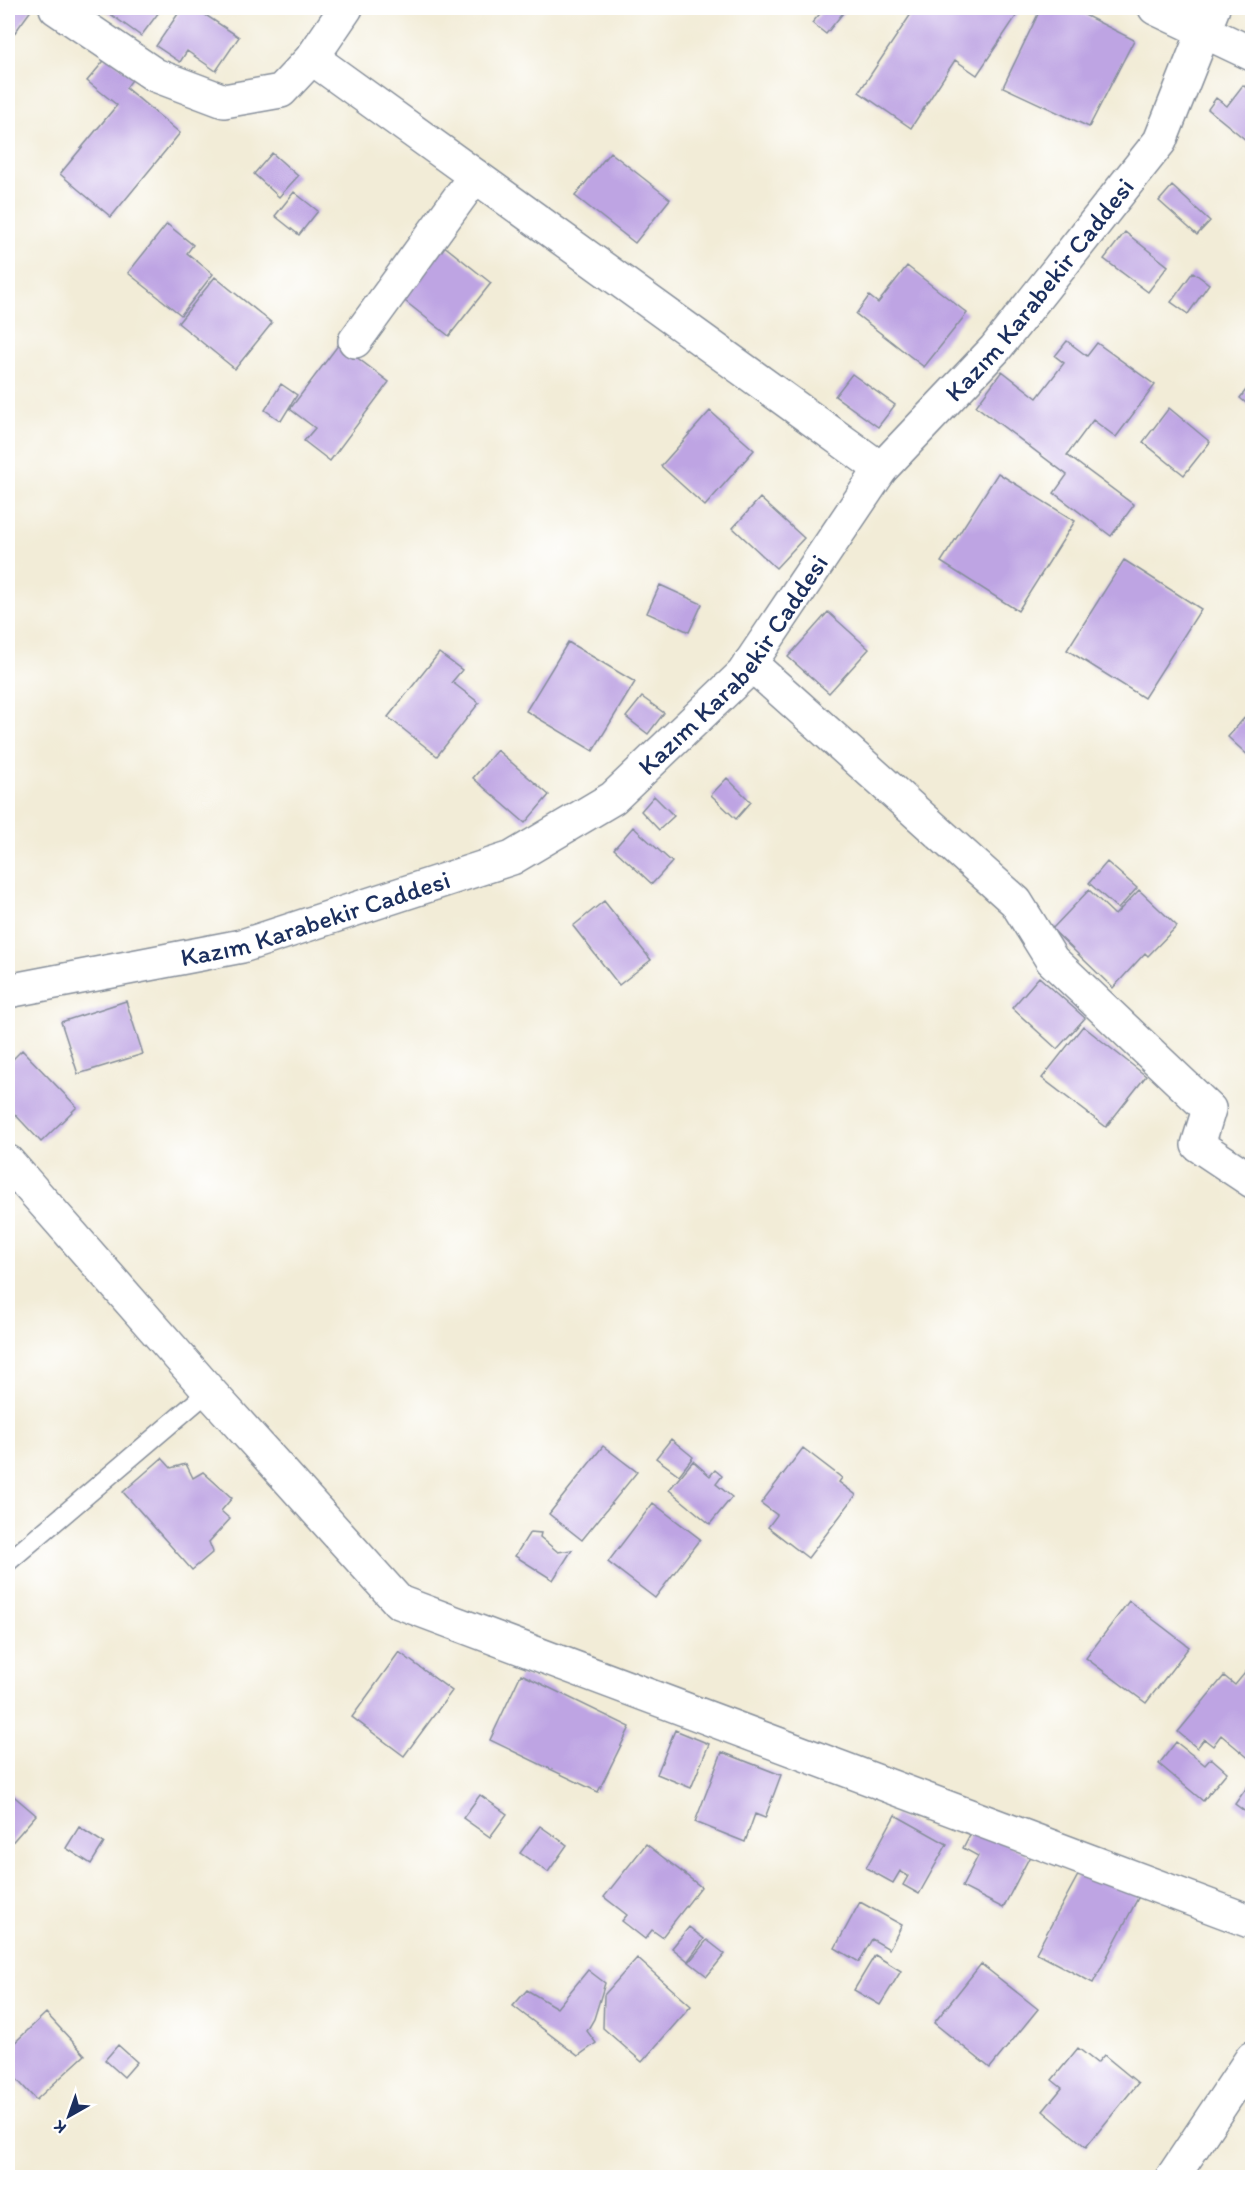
<svg xmlns="http://www.w3.org/2000/svg" width="1260" height="2185" viewBox="0 0 1260 2185" font-family="Itim,sans-serif">
<style>
.building{fill:#bea4e3}
.lines{fill:none;stroke-linecap:round;stroke-linejoin:round}
.lane-casing{stroke:#868e9a;stroke-width:21}
.street-casing{stroke:#868e9a;stroke-width:36}
.secondary-casing{stroke:#868e9a;stroke-width:36}
.lane{stroke:#fff;stroke-width:18}
.street{stroke:#fff;stroke-width:33}
.secondary{stroke:#fff;stroke-width:33}
.labels{text-anchor:middle;stroke-width:5;stroke-linejoin:round;paint-order:stroke}
.street-label{font-size:26px;fill:#1b2f5e;stroke:#fff}
</style>
<rect width="100%" height="100%" fill="#fff"/>
<filter id="ink" filterUnits="userSpaceOnUse"><feTurbulence type="fractalNoise" baseFrequency=".0167" numOctaves="2"/><feDisplacementMap in="SourceGraphic" scale="12" xChannelSelector="R" yChannelSelector="G"/><feConvolveMatrix kernelMatrix="1 2 1 2 8 2 1 2 1" color-interpolation-filters="sRGB"/></filter>
<filter id="wash" filterUnits="userSpaceOnUse"><feTurbulence type="fractalNoise" baseFrequency=".008" numOctaves="4" result="noise"/><feDisplacementMap in="SourceGraphic" scale="24" xChannelSelector="R" yChannelSelector="G"/><feGaussianBlur stdDeviation="1.35" result="paint"/><feColorMatrix in="noise" values="0 0 0 0 0 0 0 0 0 0 0 0 0 0 0 0 0 1.4 0 .05"/><feComposite in="paint" operator="in"/></filter>
<g filter="url(#wash)">
<rect width="100%" height="100%" fill="#f2ecd7"/>
<g id="blocks">
<path class="building" d="M8 8 32 9 8 42Z
M102 8H162L141 36Z
M182 8H195L239 37 216 71 187 51 180 62 156 46Z
M825 8H847L826 34 812 23Z
M915 8H1018L1021 9 977 75 955 60 911 128 859 92Z
M1041 8H1071L1134 40 1089 127 1003 87Z
M108 56 134 77 126 88 180 133 111 217 60 174 117 105 87 81Z
M1243 85 1252 93V145L1208 109 1216 98 1227 106Z
M610 152 670 199 635 243 575 196Z
M272 153 298 176 279 197 254 174Z
M1172 186 1210 221 1197 235 1159 201Z
M294 192 318 211 299 235 275 216Z
M167 224 193 245 187 253 213 274 181 315 128 273Z
M1125 232 1168 266 1148 292 1104 259Z
M438 241 491 283 449 336 396 294Z
M907 266 967 313 924 367 856 314 869 296 878 303Z
M1193 272 1209 284 1188 314 1171 302Z
M215 277 272 323 235 369 178 323Z
M1067 341 1087 356 1097 343 1155 385 1116 437 1093 420 1067 455 1134 505 1111 536 1054 493 1067 475 976 406 1002 371 1037 398 1064 363 1055 356Z
M339 344 389 382 330 461 304 441 315 428 290 409Z
M852 374 895 405 878 427 835 396Z
M1252 382V408L1240 398Z
M281 384 297 395 281 421 265 410Z
M1169 408 1210 442 1184 475 1143 442Z
M710 411 754 450 705 506 661 466Z
M998 473 1075 521 1018 611 941 562Z
M760 498 804 538 776 568 733 528Z
M1124 560 1201 609 1144 698 1067 650Z
M660 585 702 604 689 632 647 613Z
M828 612 869 649 829 693 788 657Z
M568 642 635 682 593 751 526 711Z
M439 653 462 670 452 682 479 703 437 756 388 717Z
M642 697 664 713 648 734 626 717Z
M1252 709V759L1228 737Z
M497 750 549 795 525 823 473 778Z
M727 778 751 802 736 819 711 795Z
M654 796 674 816 659 830 641 811Z
M633 827 672 862 652 884 614 849Z
M1107 862 1137 888 1118 909 1089 883Z
M1089 890 1115 915 1139 890 1177 926 1148 956 1145 953 1113 988 1052 929Z
M604 901 651 960 619 985 573 926Z
M1039 977 1085 1018 1057 1049 1012 1008Z
M126 1001 143 1054 78 1074 61 1022Z
M1083 1026 1146 1076 1106 1127 1042 1078Z
M22 1050 77 1107 41 1142 8 1107V1064Z
M671 1439 693 1457 679 1475 656 1458Z
M603 1446 637 1472 582 1540 549 1514Z
M803 1448 842 1478 839 1482 856 1495 808 1558 768 1527 777 1515 761 1503Z
M162 1458 171 1468 186 1464 193 1478 203 1472 232 1498 221 1511 230 1519 209 1542 213 1552 192 1570 123 1492Z
M693 1461 710 1476 715 1470 722 1476 716 1484 732 1497 710 1524 669 1490Z
M653 1503 700 1539 655 1598 608 1562Z
M530 1532 541 1533 540 1537 558 1552 572 1550 553 1580 515 1556Z
M1129 1601 1189 1647 1146 1703 1086 1658Z
M399 1652 452 1691 404 1756 352 1717Z
M1249 1668 1252 1671V1761L1221 1735 1213 1746 1204 1739 1197 1748 1178 1732 1224 1676 1235 1685Z
M521 1674 630 1727 598 1792 490 1740Z
M675 1730 709 1744 691 1788 657 1774Z
M1176 1742 1205 1765 1211 1758 1227 1772 1203 1801 1159 1764Z
M722 1752 781 1775 765 1818 755 1814 745 1842 695 1822Z
M1252 1780V1805L1247 1813 1235 1804Z
M9 1792 36 1815 8 1847V1793Z
M480 1795 507 1814 490 1837 463 1818Z
M895 1815 947 1844 919 1894 903 1885 908 1876 900 1871 893 1883 866 1868Z
M540 1826 567 1845 548 1872 520 1853Z
M79 1827 104 1843 91 1864 66 1848Z
M974 1827 1030 1856 1003 1908 962 1887 978 1856 963 1848Z
M646 1844 701 1887 662 1937 652 1930 645 1939 622 1921 627 1915 604 1897Z
M1083 1866 1139 1896 1093 1983 1036 1953Z
M860 1902 902 1925 889 1949 872 1939 859 1962 835 1948Z
M689 1927 704 1939 688 1961 672 1948Z
M707 1940 725 1954 707 1976 689 1962Z
M875 1955 901 1971 880 2005 854 1990Z
M637 1958 691 2006 642 2062 603 2028 604 1995Z
M981 1964 1038 2009 990 2068 934 2023Z
M588 1970 605 1983 594 2019 587 2031 596 2043 578 2056 513 2006 527 1990 557 2008Z
M46 2013 85 2055 36 2100 8 2070V2049Z
M118 2045 137 2062 124 2077 105 2060Z
M1078 2048 1097 2063 1104 2055 1138 2083 1086 2147 1043 2111 1062 2088 1052 2080Z"/>
</g>
</g>
<g filter="url(#ink)">
<use href="#blocks" fill-opacity="0" stroke="#868e9a" stroke-width="1.5"/>
<g class="lines">
<g class="lane-casing">
<path id="lane" d="M8 1562 209 1391"/>
</g>
<g class="street-casing">
<g id="street">
<path d="M56 8 155 75 224 101 281 91 312 58"/>
<path d="M346 8 312 58 881 469"/>
<path d="M355 341 475 176"/>
<path d="M750 663 1016 902 1052 960 1209 1109 1198 1145 1252 1181"/>
<path id="s1" d="M8 991 242 946 512 858 613 798 743 674 881 469 995 349 1160 141 1213 8"/>
<path d="M8 1162 209 1391 399 1602 1252 1922"/>
<path d="M1172 2178 1252 2058"/>
</g>
</g>
<g class="secondary-casing">
<path id="secondary" d="M1155 8 1252 54"/>
</g>
<use href="#lane" class="lane"/>
<use href="#street" class="street"/>
<use href="#secondary" class="secondary"/>
</g>
</g>
<g class="labels">
<g class="street-label">
<text dy="9" stroke="none"><textPath href="#s1" startOffset="1306">Kazım Karabekir Caddesi</textPath></text>
<text dy="9" stroke="none"><textPath href="#s1" startOffset="820">Kazım Karabekir Caddesi</textPath></text>
<text dy="9" stroke="none"><textPath href="#s1" startOffset="316">Kazım Karabekir Caddesi</textPath></text>
</g>
</g>
<rect width="1260" height="2185" fill="none" stroke="#fff" stroke-width="30"/>
<g transform="translate(69 2116) rotate(220)" stroke="#ffffff" stroke-width="4.5" paint-order="stroke">
<path d="M0-4.5L10 22L0 15L-10 22Z" fill="#1b2f5e"/>
<text y="-9" font-size="16" font-weight="bold" text-anchor="middle" fill="#1b2f5e">K</text>
</g>
</svg>
